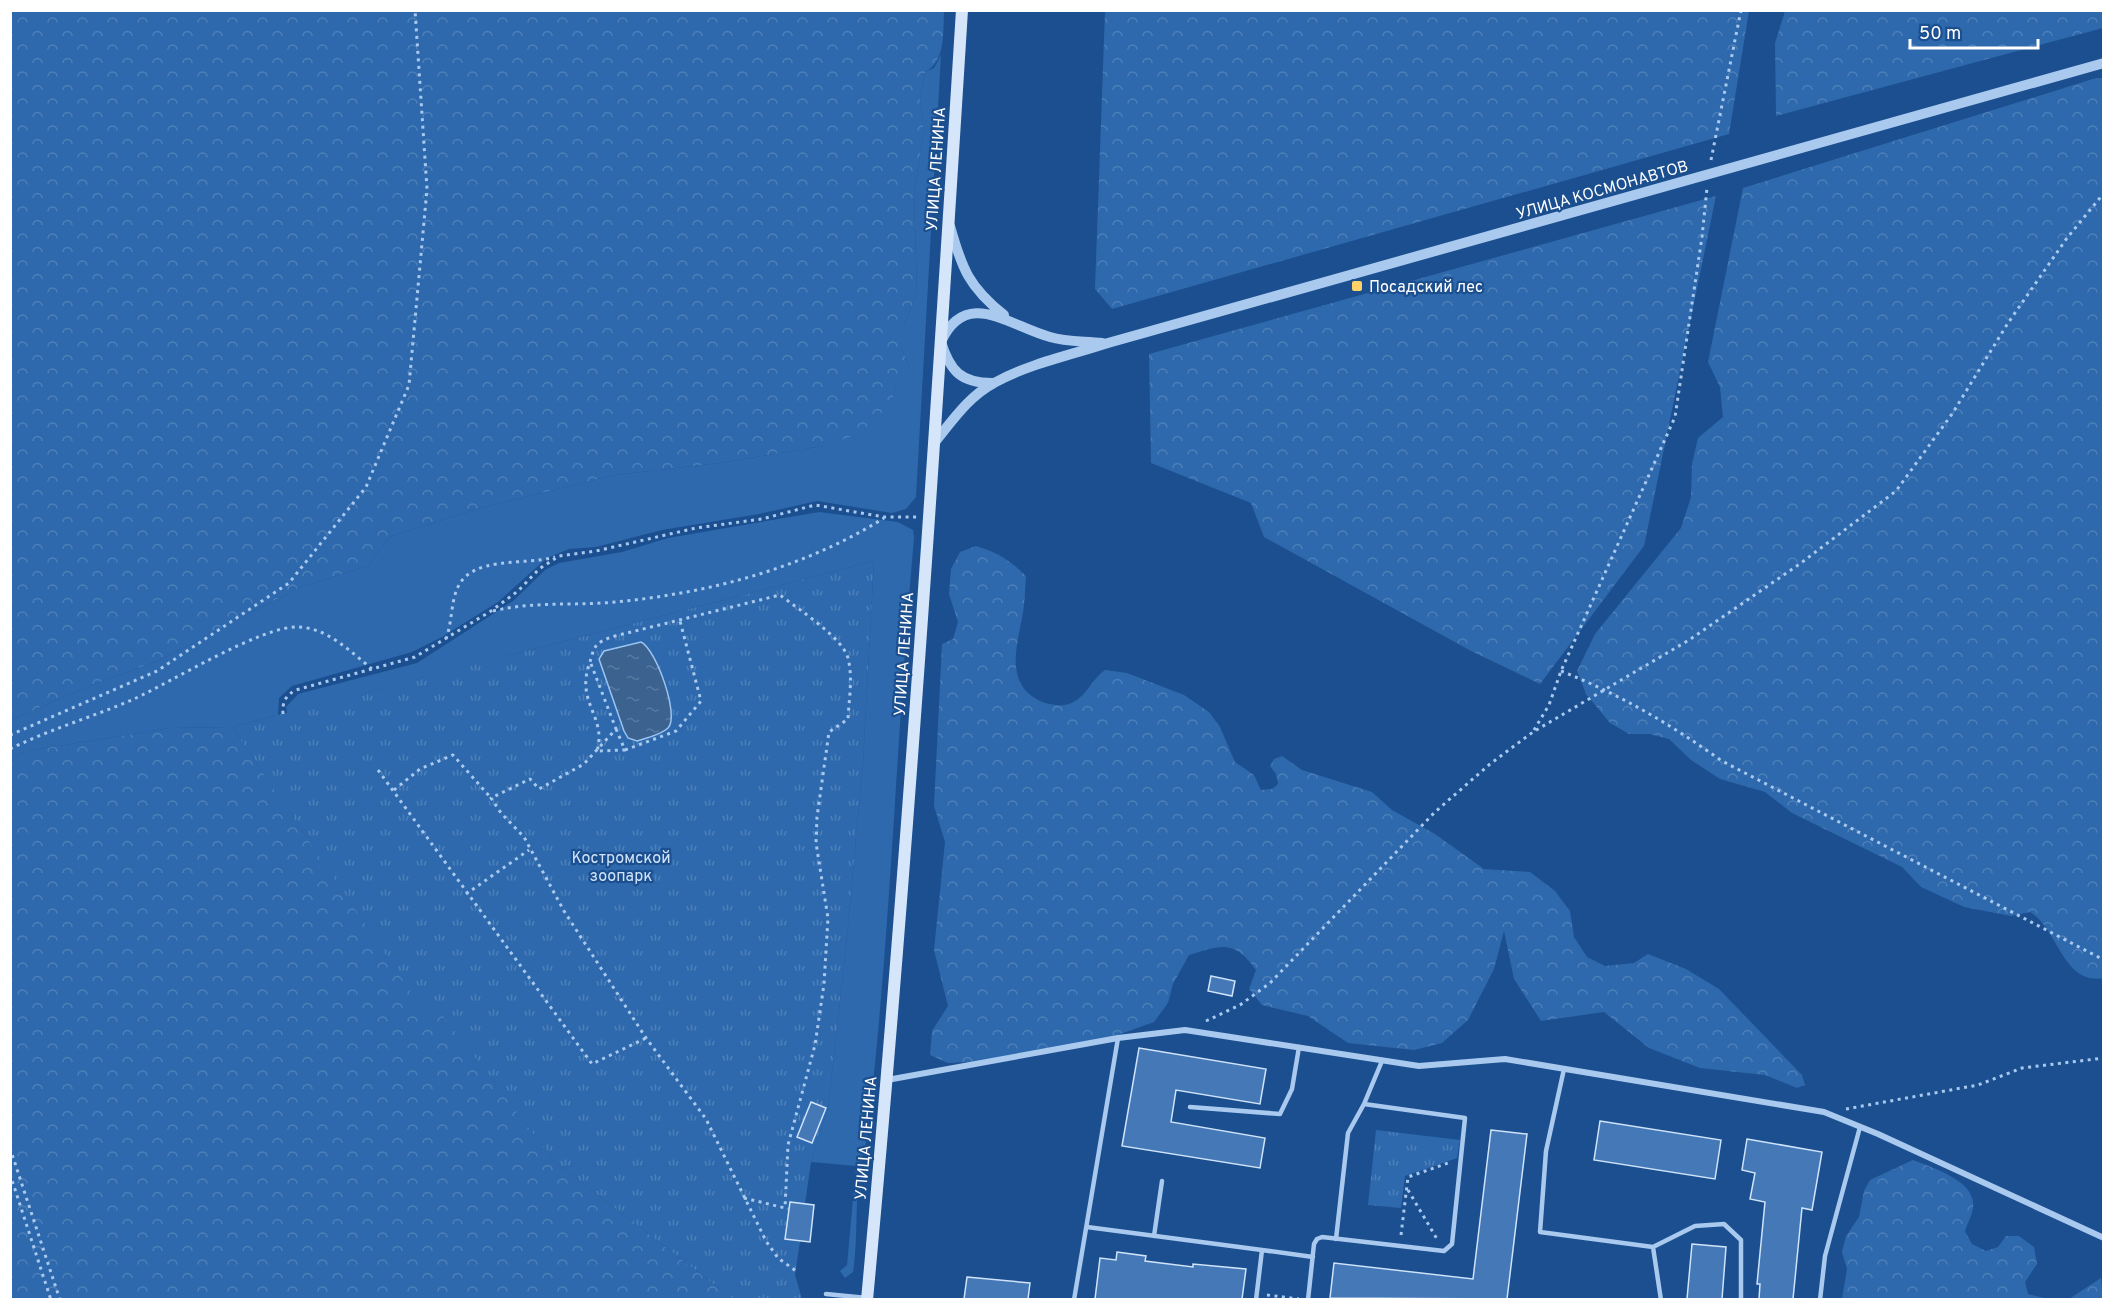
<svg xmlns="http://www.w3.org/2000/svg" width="2114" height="1310" viewBox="0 0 2114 1310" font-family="Overpass,sans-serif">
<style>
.green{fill:#2e69ad}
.forest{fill:url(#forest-crowns)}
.park{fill:url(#park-tufts)}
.water{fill:url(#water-ripples);stroke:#9cc4f0;stroke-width:1.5}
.building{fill:#4478b7;stroke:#cfe3fa;stroke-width:1.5}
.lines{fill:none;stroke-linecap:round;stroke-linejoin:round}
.path{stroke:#a9c9ee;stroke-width:3;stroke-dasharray:3 4.5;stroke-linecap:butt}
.service{stroke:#a9c9ee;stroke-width:4.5}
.minor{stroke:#a9c9ee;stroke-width:6}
.tertiary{stroke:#a9c9ee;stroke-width:10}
.secondary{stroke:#d6e6fa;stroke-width:12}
.poi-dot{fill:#ffd166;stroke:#1b4f8f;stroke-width:2}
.labels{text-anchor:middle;stroke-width:4.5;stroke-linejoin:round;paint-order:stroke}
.street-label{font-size:16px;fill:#fff;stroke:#1b4f8f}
.poi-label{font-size:16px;fill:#fff;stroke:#1b4f8f;text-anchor:start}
.park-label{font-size:16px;fill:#cfe3fa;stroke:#1b4f8f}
</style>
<defs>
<pattern id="forest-crowns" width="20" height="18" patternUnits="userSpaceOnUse" patternTransform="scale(1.5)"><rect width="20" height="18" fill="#2e69ad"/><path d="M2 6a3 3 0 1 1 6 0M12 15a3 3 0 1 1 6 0" fill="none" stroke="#4d80b9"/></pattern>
<pattern id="park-tufts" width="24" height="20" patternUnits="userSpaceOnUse" patternTransform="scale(1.5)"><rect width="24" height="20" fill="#2e69ad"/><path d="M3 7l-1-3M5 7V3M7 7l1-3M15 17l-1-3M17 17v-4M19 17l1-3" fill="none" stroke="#4d80b9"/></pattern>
<pattern id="water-ripples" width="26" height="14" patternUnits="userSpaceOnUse" patternTransform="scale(1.5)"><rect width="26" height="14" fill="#3c6290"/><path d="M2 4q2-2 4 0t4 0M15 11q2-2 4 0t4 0" fill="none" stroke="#597aa1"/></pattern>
</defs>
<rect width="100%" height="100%" fill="#1b4f8f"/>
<path class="green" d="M941 55 916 497 906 509 892 513 817 501 759 514 662 530 596 547 569 549 547 558 498 602 442 637 412 652 292 686 279 698 278 715 232 727 170 728 27 751 11 759V720L92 685 160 660 298 588 368 566 389 537 480 508 615 475 719 463 823 446 893 397 897 382 910 368 901 347V332L917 293 914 194 924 130 920 100 925 72 934 68Z
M819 512 898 522 913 530 914 538C896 737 891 938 867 1137 865 1150 861 1163 859 1177 855 1209 858 1241 853 1272L845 1278 840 1271 847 1265 856 1166 811 1162 828 1108 845 957 863 762 874 561 287 713 286 707 298 694 417 663 513 601 545 570 559 563 622 552 668 538Z"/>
<path class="forest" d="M11 10 944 11C943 31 946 62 925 72L920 100 924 130 914 194 917 293 901 332V347L910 368 906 381 897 382 893 397 876 421 850 437 823 446 719 463 615 475 480 508 389 537 368 566 298 588 160 660 92 685 11 720Z
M1105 11V10L1749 11 1729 134 1112 309 1095 289Z
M1785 11H2103V28L1776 116 1775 43Z
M2096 78H2103L2104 978C2063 986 2058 928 2030 912L2011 916 1964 907 1921 887 1902 867 1792 813 1765 792 1720 779 1691 760 1669 739 1649 734H1629L1610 723 1586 694 1577 671 1595 634 1681 528 1691 497 1692 464 1698 438 1723 417 1720 387 1708 362 1743 188Z
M1716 196 1644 546 1540 684 1471 651 1264 537 1251 503 1151 463 1149 354Z
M976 546C997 552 1011 561 1026 576 1025 590 1025 604 1022 618 1017 646 1005 682 1038 700 1046 704 1059 707 1069 704 1086 698 1091 680 1105 670L1127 673 1184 695 1209 712 1220 727 1235 762 1254 775 1261 790 1272 789 1278 784 1276 774 1270 766 1274 759 1282 756 1302 770 1372 792 1392 810 1435 834 1484 869 1530 872 1555 891 1570 911 1574 937 1587 957 1605 966 1634 963 1648 954 1686 969 1719 989 1802 1075 1805 1085 1797 1088 1765 1075 1700 1068 1649 1048 1604 1012 1541 1021 1514 979 1504 931 1494 969 1468 1020 1442 1043 1414 1050 1348 1043 1308 1016 1262 1005 1249 989 1256 970C1234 939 1221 945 1189 955L1173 984 1168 1003 1154 1022 1112 1037 985 1061 948 1063 930 1055 932 1031 948 1006 934 950 945 842 934 806 942 644 953 639 958 622 949 594 951 569 960 552Z
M232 727 423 1009 440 1011 555 1162 733 1299 11 1300V759L27 751 170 728Z
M1913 1160C1933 1168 1977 1181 1973 1208 1972 1216 1967 1224 1965 1231L1972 1244 1986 1251 1998 1247 2006 1236H2019L2034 1247 2037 1264 2025 1282 2028 1294 2048 1299H1842L1847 1269 1842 1252 1846 1236 1859 1217 1864 1191 1870 1180Z
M2101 1278 2103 1299H2064H2069Z"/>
<path class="park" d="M874 561 863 762 845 957 828 1108 811 1162 805 1204 814 1205 810 1242 800 1241 795 1275 802 1299H733L555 1162 440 1012 423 1010 232 727Z
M1376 1130 1460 1140 1457 1158 1405 1176 1401 1208 1368 1205Z"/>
<path class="water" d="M641 642C656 649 680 716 668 728 661 735 646 738 637 741L628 738 624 731 599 659 604 651Z"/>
<path class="building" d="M1211 976 1235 981 1232 996 1208 991Z
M1139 1048 1266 1069 1260 1104 1176 1090 1171 1122 1265 1138 1260 1168 1122 1146Z
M811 1102 826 1108 812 1143 797 1137Z
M1600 1121 1721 1140 1715 1179 1594 1160Z
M1491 1130 1527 1134 1507 1299 1330 1298 1334 1263 1473 1279Z
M1747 1139 1822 1152 1812 1210 1802 1208 1793 1299H1759L1760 1284H1757L1765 1202 1750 1199 1755 1173 1742 1170Z
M790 1202 814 1205 810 1242 785 1239Z
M1692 1244 1726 1247 1722 1299H1687Z
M1117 1252 1146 1256 1145 1261 1193 1267V1264L1246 1269 1242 1299H1095L1100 1258 1116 1260Z
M967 1277 1030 1283 1028 1299H964Z"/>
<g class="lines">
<path class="path" d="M1711 160 1741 10
M493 611C534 601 574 606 616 602 709 593 804 568 884 518
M446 639C452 623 451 603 457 589 471 555 523 566 555 557
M591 664 616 729 584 764 539 789 530 779 491 798 501 813 524 837 564 911 646 1038 706 1119 766 1241 778 1258 796 1271
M1561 671C1621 695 1670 724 1722 761L2104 960
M283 714C282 702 286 695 296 690L415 657 491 611 518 591 539 569 559 556 596 551 696 528 762 519 815 505 884 517H917
M616 729 625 750 597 751C607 717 576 703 589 665 595 646 593 643 615 636L780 595C798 609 842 637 848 658 853 678 849 699 848 719L829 732 817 817 816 843 828 918 824 984 815 1045 788 1145 785 1208
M1534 730 1549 705 1561 671 1675 417 1702 237 1707 188
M10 735 157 671 289 583 366 487 409 385 427 189 415 10
M10 749C50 729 93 717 134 699 171 682 262 626 297 627 326 627 350 651 372 669
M625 750 676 731 701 701 680 621
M378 770 592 1064 646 1038
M394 790 420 769 453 755 491 798
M466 894 529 850
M1206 1021 1240 1005 1270 983 1435 812 1490 764 1533 732 1689 640 1801 563 1896 491 1952 414 2008 323 2067 238 2104 193
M1846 1109 1978 1085 2022 1068 2104 1058
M10 1148 60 1300
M10 1174 51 1300
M1408 1190 1437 1239
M744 1198 789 1209
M1401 1235 1408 1177 1451 1162
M1267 1295 1299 1299"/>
<path class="service" d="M1564 1069 1546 1151 1540 1232 1653 1247 1695 1226 1724 1224 1741 1240V1300
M1190 1107 1280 1114 1292 1089 1299 1047
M1087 1227 1262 1250 1256 1300
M1154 1236 1162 1181
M1336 1239 1348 1133 1364 1104 1382 1061
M1653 1247 1661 1300
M1262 1250 1313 1257
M826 1294 867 1298
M1074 1300 1118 1038
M1308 1300 1314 1244 1317 1239 1322 1237 1444 1251 1452 1244 1465 1118 1364 1104
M1820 1300 1825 1256 1860 1127"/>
<path class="minor" d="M887 1080 1118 1038 1185 1030 1419 1066 1505 1059 1824 1112 1878 1134 2104 1238"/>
<path class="tertiary" d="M950 226C962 269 969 287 1004 315
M992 383C961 383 950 371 941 342 966 287 1009 326 1050 337 1066 342 1085 341 1102 343
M935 442C952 421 969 396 994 383 1028 364 1071 355 1108 343L2104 63"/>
<path class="secondary" d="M867 1300C907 870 935 441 962 10"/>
</g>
<rect class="poi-dot" x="1351" y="280" width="12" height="12" rx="3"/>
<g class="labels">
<g class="street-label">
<text transform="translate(935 169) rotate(-86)" y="6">УЛИЦА ЛЕНИНА</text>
<text transform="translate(1602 189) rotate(-16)" y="6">УЛИЦА КОСМОНАВТОВ</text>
<text transform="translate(903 654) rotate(-86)" y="6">УЛИЦА ЛЕНИНА</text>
<text transform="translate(865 1138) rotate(-85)" y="6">УЛИЦА ЛЕНИНА</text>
</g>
<g class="poi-label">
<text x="1369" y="292">Посадский лес</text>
</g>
<g class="park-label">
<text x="621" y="863">Костромской<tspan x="621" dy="18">зоопарк</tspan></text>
</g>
</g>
<rect width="2114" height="1310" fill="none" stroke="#ffffff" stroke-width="24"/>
<path d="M1910 39v9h128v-9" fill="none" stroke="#ffffff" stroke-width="3"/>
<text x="1919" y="39" font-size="18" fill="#ffffff" stroke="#1b4f8f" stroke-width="4.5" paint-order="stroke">50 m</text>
</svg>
